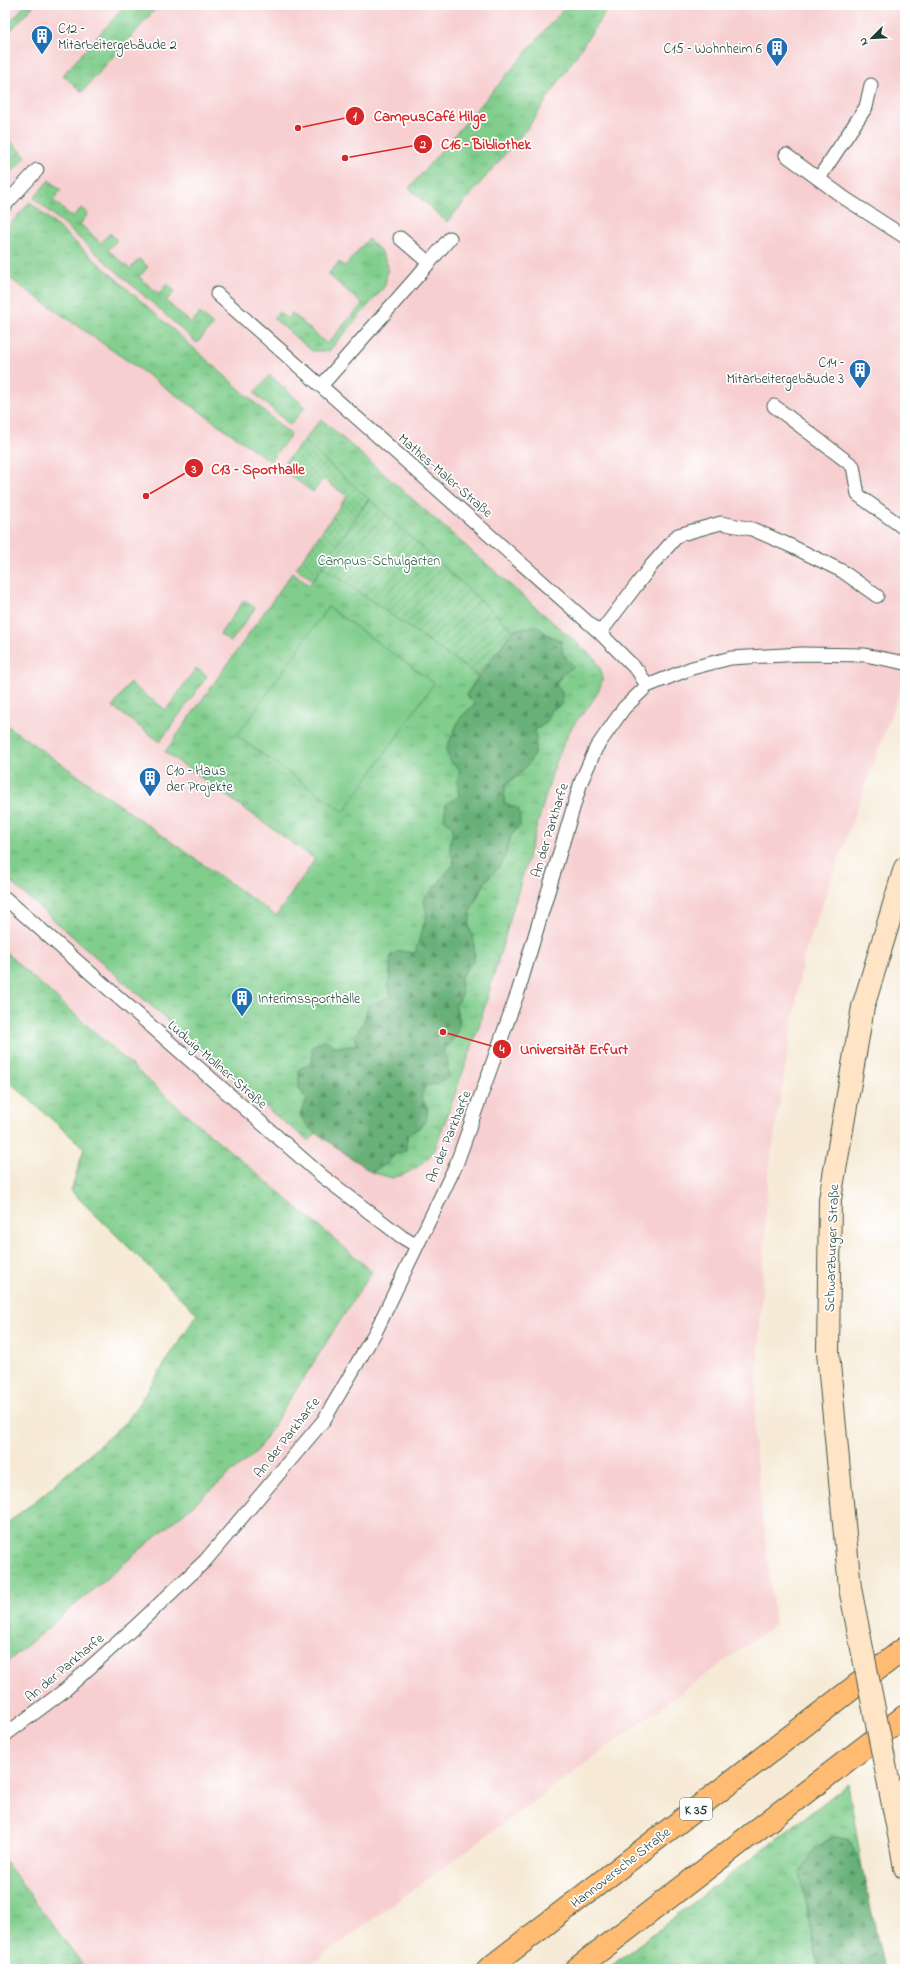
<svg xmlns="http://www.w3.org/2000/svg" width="910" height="1974" viewBox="0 0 910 1974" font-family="'Indie Flower',sans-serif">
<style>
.built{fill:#f7cfd0}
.grass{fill:url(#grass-tufts);stroke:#508560}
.forest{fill:url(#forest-firs);stroke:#447656}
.park{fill:url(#park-dots);stroke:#508560}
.garden{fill:url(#garden-furrows);stroke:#508560}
.pitch{fill:#80cd8c;stroke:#508560}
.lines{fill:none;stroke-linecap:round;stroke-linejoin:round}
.lane-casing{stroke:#3f574c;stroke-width:15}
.secondary-casing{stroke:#3f574c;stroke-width:24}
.highway-casing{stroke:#3f574c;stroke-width:24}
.lane{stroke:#fff;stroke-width:13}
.secondary{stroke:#ffe4c6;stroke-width:22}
.highway{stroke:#ffbb71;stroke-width:22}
.secondary-bridge-casing{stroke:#3f574c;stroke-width:24;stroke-linecap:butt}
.secondary-bridge{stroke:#ffe4c6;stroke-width:22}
.labels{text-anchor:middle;stroke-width:3.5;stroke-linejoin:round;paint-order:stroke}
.shield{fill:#fff;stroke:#627771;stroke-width:1}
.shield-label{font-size:13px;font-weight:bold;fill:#1f3d34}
.poi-label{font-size:14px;fill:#1f3d34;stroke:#fff;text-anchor:start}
.street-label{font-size:14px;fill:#1f3d34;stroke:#fff}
.park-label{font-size:14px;fill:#37614a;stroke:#fff}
.leader{fill:none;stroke:#d62828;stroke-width:1.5}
.callout-dot{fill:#d62828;stroke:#fff;stroke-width:1.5}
.mark-label{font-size:12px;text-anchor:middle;font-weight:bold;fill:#fff}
.callout-label{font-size:15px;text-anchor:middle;font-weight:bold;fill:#d62828;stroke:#fff;stroke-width:3.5;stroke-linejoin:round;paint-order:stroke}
</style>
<defs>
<pattern id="grass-tufts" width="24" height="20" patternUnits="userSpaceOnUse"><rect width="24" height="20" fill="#80cd8c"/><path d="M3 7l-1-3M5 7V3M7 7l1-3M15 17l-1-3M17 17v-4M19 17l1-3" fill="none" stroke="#68a873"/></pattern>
<pattern id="forest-firs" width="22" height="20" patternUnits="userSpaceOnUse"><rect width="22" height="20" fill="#68b078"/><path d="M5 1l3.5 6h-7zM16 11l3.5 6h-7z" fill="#559063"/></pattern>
<pattern id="park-dots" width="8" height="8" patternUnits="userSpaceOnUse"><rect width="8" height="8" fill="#80cd8c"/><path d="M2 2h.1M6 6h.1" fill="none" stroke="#68a873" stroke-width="1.8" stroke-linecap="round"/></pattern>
<pattern id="garden-furrows" width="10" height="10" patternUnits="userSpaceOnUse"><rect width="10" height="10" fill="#80cd8c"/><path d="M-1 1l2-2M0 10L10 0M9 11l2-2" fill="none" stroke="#68a873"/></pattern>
</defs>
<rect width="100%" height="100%" fill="#fff"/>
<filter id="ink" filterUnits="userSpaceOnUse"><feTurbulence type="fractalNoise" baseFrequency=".025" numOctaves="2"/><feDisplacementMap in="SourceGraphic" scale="8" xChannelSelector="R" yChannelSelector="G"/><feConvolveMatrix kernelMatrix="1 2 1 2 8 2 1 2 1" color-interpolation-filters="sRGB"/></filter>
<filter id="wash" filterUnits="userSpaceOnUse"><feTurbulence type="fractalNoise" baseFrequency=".012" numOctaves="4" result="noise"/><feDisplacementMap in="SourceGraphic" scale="16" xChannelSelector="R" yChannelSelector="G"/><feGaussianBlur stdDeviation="0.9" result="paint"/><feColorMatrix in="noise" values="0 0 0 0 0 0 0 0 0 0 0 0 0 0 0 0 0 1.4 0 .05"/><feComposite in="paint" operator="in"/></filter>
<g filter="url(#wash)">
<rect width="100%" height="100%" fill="#f6ead6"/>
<path class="built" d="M5 5H905V676L803 958 768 1176 754 1440 775 1624 305 1969H86L5 1861V1664L257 1451 177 1106 5 952Z"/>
<path class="grass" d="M25 5H34L5 37V28Z
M118 5H133L140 12 146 5H159L82 92 63 75 122 9Z
M567 5H610L529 126 447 222 409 188Z
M7 138 26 156 5 180V141Z
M49 180 61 190 53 200 72 217 81 208 88 214 80 224 101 243 110 233 117 240 108 250 130 269 139 259 148 267 139 277 159 294 167 284 175 291 166 301 191 323 200 313 213 325 197 343 34 198Z
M30 202 291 435 270 461 5 275V230Z
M368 239 381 251 388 266 385 286 329 351H312L273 318 279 312 287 319 292 313 327 344 362 304 328 274 339 262 345 266Z
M270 375 305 407 290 425 254 393Z
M321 419 596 660C599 666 603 672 602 680 600 697 582 712 573 726 564 740 559 755 553 771L478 1030 434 1152 418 1167 405 1174 392 1178 371 1172 387 1164 395 1154 406 1150 407 1135 419 1128 428 1109 421 1097 425 1085 436 1084 448 1061 444 1049 460 1021 455 1005 462 995 460 984 461 976 474 960V941L469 927 471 909 485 882 503 862 511 836 520 825 504 803 505 785 521 774 535 730 547 722C553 697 550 681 573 667L563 654 561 641 548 635 537 627 513 630 303 441Z
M322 566 478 676 466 695 475 704 460 718 446 749 460 769 457 782 459 796 450 847 454 864 424 900 427 914 415 953 400 951 391 955 389 986 391 996 368 1006 364 1022 355 1036 356 1046 338 1047 312 1064 299 1089 307 1099 308 1127 317 1133 309 1141 276 1116 5 877V724L276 916 315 859 165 752 292 573 309 585Z
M244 600 255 608 231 642 220 634Z
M196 668 207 676 160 742 113 707 129 683 166 710Z
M5 952 177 1106 372 1271 257 1451 5 1664V1525L45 1493 128 1420 197 1314 71 1191 84 1148 5 1078Z
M848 1784 862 1867 848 1838 800 1872 819 1969H607Z
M5 1861 86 1969H5Z"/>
<path class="forest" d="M537 626 548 635 561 641 563 654 574 667 562 674 555 685 562 692 563 704 550 711 547 722 535 730C541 757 524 771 505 785L504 803 519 809 520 825 511 836 503 862 485 882 471 909 469 927 474 941V960L461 976 460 984 462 995 455 1005C462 1027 460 1033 444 1049L448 1061V1077L436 1084 425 1086 421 1097C433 1117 427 1124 407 1135L406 1150 395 1154 387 1164 371 1172 308 1127 300 1115 307 1099 299 1089V1069L312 1063V1046L325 1040 338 1047 356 1046 355 1036 364 1022 368 1006 391 996 389 986 391 955 400 951 415 953 427 915 424 900 454 864 450 847 453 828 444 819 446 804 459 796 457 782 460 769 451 763 446 749 460 718 475 704 466 695 513 630Z
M832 1837 848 1838 862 1867 884 1969H819L800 1872 815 1848Z"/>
<path class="park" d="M303 441 369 499 313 580 296 568 347 496 323 479 313 492 280 468Z"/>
<path class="garden" d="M369 499 513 630 478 676 322 566Z"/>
<path class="pitch" d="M328 607 434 683 344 812 237 736Z"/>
</g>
<g filter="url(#ink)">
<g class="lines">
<g class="lane-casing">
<path id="lane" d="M786 155 846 199 905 237
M819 178 866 107 871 85
M5 205 37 170
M429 263 450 238
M217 294 600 633 638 671 647 686
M321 386 429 263 400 238
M774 406 853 466 858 495 905 529
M600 633 651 566 678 535 721 523 752 529 791 546 842 571 877 596
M5 898 322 1176 402 1237 417 1246
M5 1735 65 1690 138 1624 205 1561 324 1420 376 1331 456 1165 518 992 581 782 596 748 624 708 647 686 692 668 731 658 802 654 865 655 905 663"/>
</g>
<g class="secondary-casing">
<path id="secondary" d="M850 1588 828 1353 830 1199 863 1007 905 868
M901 1845 905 1868"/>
</g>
<g class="highway-casing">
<path id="highway" d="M488 1969 905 1648
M576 1969 905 1716"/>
</g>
<use href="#lane" class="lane"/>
<use href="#secondary" class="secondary"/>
<use href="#highway" class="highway"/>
<g class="secondary-bridge-casing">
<path id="secondary-bridge" d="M850 1588 901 1845"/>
</g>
<use href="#secondary-bridge" class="secondary-bridge"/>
</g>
</g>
<defs>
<g id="building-pin" transform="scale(1.15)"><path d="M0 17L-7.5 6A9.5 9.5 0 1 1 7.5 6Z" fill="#1f6fb2" stroke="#fff"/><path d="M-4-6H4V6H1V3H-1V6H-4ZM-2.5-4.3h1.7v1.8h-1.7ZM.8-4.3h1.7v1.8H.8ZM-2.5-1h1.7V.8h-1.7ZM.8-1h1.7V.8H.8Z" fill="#fff"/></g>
</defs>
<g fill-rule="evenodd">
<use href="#building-pin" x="42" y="36"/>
<use href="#building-pin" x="777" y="48"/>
<use href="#building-pin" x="860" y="370"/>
<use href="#building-pin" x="150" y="778"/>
<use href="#building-pin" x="242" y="998"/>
</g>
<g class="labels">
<rect class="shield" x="680" y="1798" width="32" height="22" rx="3"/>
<g class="shield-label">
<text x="696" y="1814">K 35</text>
</g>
<g class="poi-label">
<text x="58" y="33">C12 –<tspan x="58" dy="16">Mitarbeitergebäude 2</tspan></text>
<text x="762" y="53" text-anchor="end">C15 – Wohnheim 6</text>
<text x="844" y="367" text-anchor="end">C14 –<tspan x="844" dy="16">Mitarbeitergebäude 3</tspan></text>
<text x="166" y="775">C10 – Haus<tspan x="166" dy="16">der Projekte</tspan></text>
<text x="258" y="1003">Interimssporthalle</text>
</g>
<g class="street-label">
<text transform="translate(446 475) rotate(41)" y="5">Mathes-Maler-Straße</text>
<text transform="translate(549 830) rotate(-73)" y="5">An der Parkharfe</text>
<text transform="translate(218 1064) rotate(41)" y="5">Ludwig-Mollner-Straße</text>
<text transform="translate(448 1136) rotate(-68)" y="5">An der Parkharfe</text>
<text transform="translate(831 1248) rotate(-88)" y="5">Schwarzburger Straße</text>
<text transform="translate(286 1437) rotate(-52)" y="5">An der Parkharfe</text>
<text transform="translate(64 1667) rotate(-40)" y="5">An der Parkharfe</text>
<text transform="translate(620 1867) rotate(-38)" y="5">Hannoversche Straße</text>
</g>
<g class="park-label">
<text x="379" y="565">Campus-Schulgarten</text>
</g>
</g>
<path class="leader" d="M298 128L355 116M345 158L423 144M146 496L194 468M443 1032L502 1049"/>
<g class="callout-dot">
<circle cx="298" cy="128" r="4"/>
<circle cx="345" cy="158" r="4"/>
<circle cx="146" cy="496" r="4"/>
<circle cx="443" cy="1032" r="4"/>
<circle cx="355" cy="116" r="10"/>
<circle cx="423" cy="144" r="10"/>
<circle cx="194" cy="468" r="10"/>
<circle cx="502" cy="1049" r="10"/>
</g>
<g class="mark-label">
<text x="355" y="120">1</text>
<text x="423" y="148">2</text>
<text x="194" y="473">3</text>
<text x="502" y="1053">4</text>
</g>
<g class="callout-label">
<text x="430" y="121">CampusCafé Hilge</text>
<text x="486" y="149">C16 – Bibliothek</text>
<text x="258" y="474">C13 – Sporthalle</text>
<text x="574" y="1054">Universität Erfurt</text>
</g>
<rect width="910" height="1974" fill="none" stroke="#fff" stroke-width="20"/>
<g transform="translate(872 38) rotate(246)" stroke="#ffffff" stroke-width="3" paint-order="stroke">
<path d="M0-3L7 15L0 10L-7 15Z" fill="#1f3d34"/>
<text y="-6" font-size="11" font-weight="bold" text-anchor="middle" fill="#1f3d34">N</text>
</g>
</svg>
